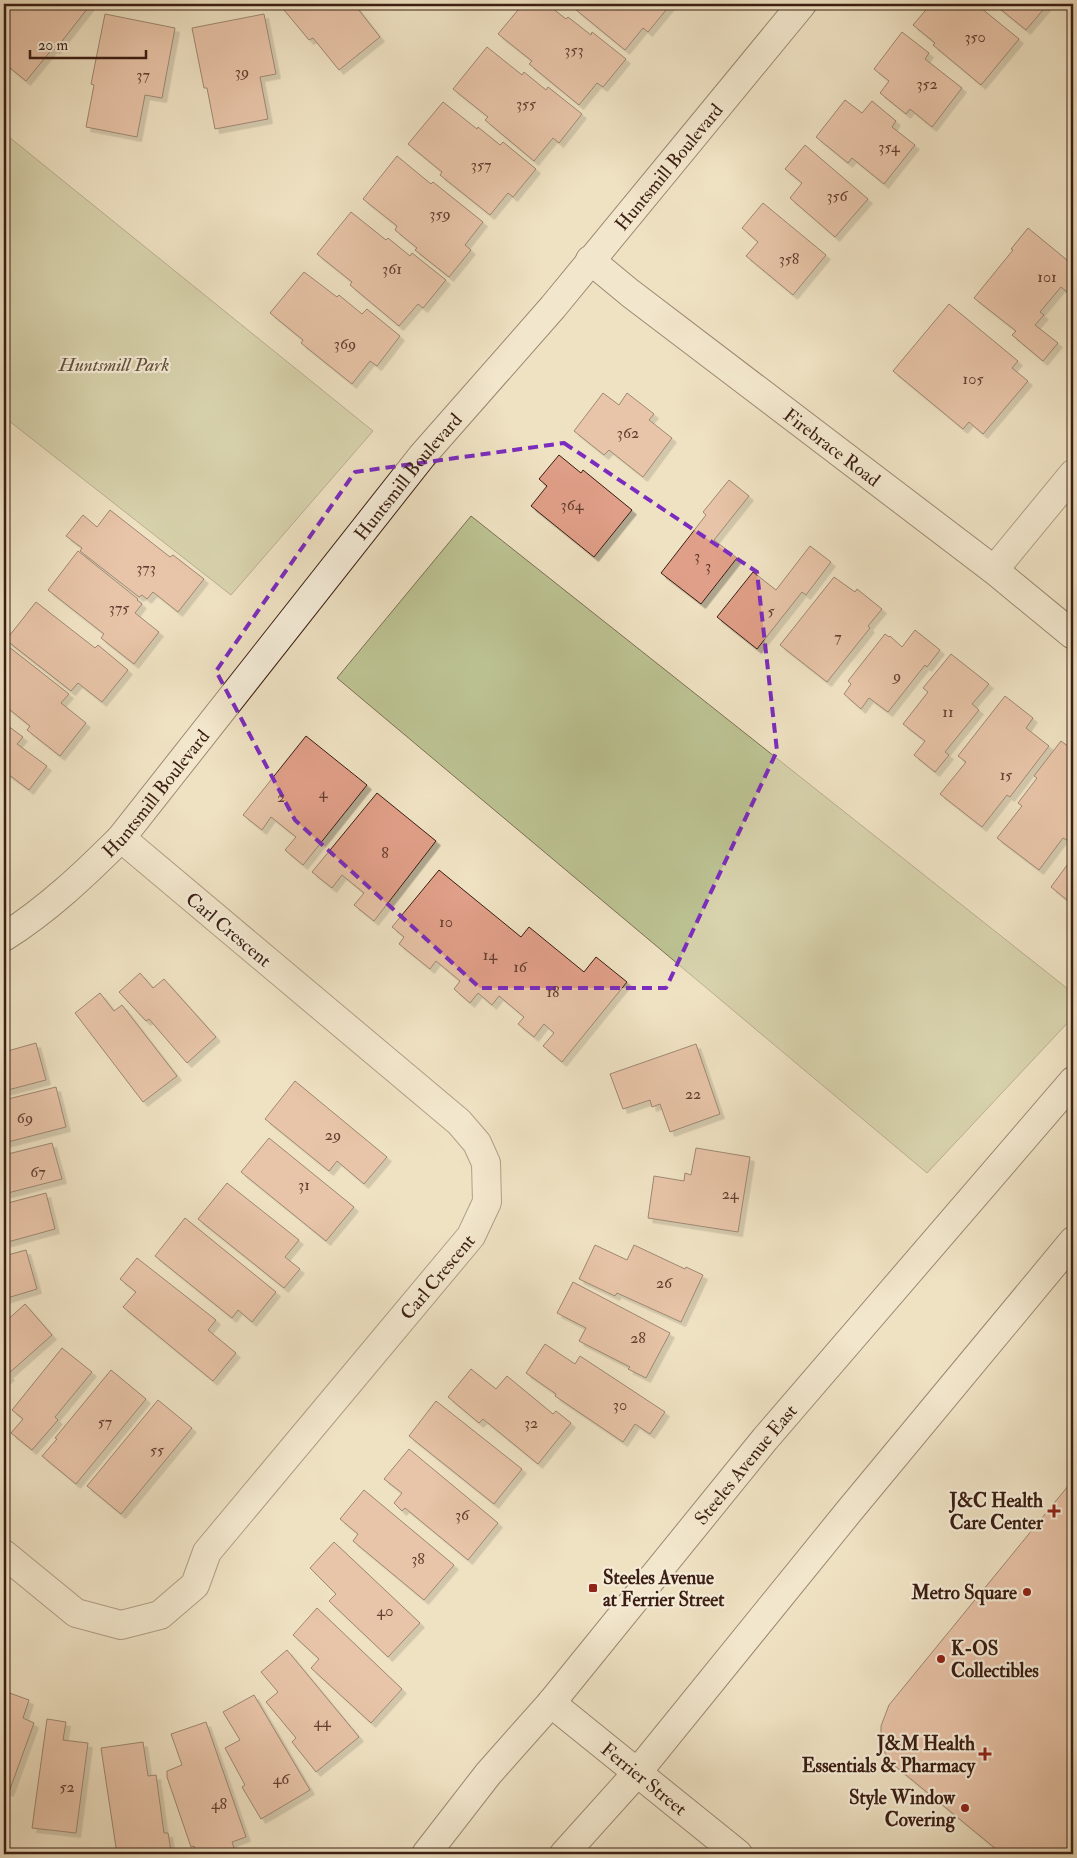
<svg xmlns="http://www.w3.org/2000/svg" width="1077" height="1858" viewBox="0 0 1077 1858" font-family="'IM FELL Double Pica',serif">
<style>
.green{fill:#bcc292;stroke:#7c7052}
.building{fill:#e09f88;stroke:#3b1e13;filter:url(#shadow)}
.lines{fill:none;stroke-linecap:round;stroke-linejoin:round}
.street-casing{stroke:#684f3f;stroke-width:30}
.secondary-casing{stroke:#3b1e13;stroke-width:30}
.street{stroke:#f5ecd8;stroke-width:28}
.secondary{stroke:#f5ecd8;stroke-width:28}
.marked{fill:none;stroke:#7b2cbf;stroke-width:4;stroke-dasharray:10 6;stroke-linejoin:round}
.poi-dot{fill:#8f2418;stroke:#f5ecd8;stroke-width:2}
.labels{text-anchor:middle;stroke-width:4.5;stroke-linejoin:round;paint-order:stroke}
.number-label{font-size:16px;fill:#643e30}
.street-label{font-size:19px;fill:#3b1e13;stroke:#f5ecd8}
.park-label{font-size:19px;font-style:italic;fill:#624f39;stroke:#f5ecd8}
.poi-label{font-size:19px;font-weight:bold;fill:#3b1e13;stroke:#f5ecd8;text-anchor:end}
</style>
<defs>
<filter id="shadow"><feDropShadow dx="4.5" dy="4.5" stdDeviation="0" flood-color="#0004"/></filter>
</defs>
<rect width="100%" height="100%" fill="#efe2c3"/>
<filter id="stains"><feTurbulence type="fractalNoise" baseFrequency=".004" numOctaves="4"/><feColorMatrix values="0 0 0 0 .2 0 0 0 0 .09 0 0 0 0 .02 0 0 0 .5 -.17"/></filter>
<radialGradient id="worn" r=".72"><stop offset=".6" stop-color="#630" stop-opacity="0"/><stop offset="1" stop-color="#630" stop-opacity=".3"/></radialGradient>
<path class="green" d="M4 133 373 431 231 595 4 417Z
M471 516 1073 993V1017L927 1173 337 678Z"/>
<path class="building" d="M4 4H91L55 50 53 48 26 81 4 63V16L7 12 4 9Z
M279 4H354L380 37 339 70 313 38 309 40Z
M523 4H547L566 19 568 17 591 35 592 32 626 59 603 87 597 83 579 105 529 64 532 61 498 34Z
M573 4H671L648 32 643 28 625 50 575 9 577 7Z
M931 4H976L1019 39 981 85 933 45 935 43 913 25Z
M994 4H1048L1026 30Z
M105 14 175 28 162 98 145 95 137 137 86 127 94 85 91 84Z
M264 14 276 74 260 77 268 119 215 129 207 88H204L192 28Z
M902 32 929 53 925 59 962 88 932 127 910 109 906 114 880 93 889 81 874 69Z
M487 47 522 75 524 72 546 90 548 87 582 114 559 143 553 138 534 161 485 120 488 117 453 89Z
M845 100 862 113 872 101 896 121 892 127 915 145 884 184 852 158 848 163 816 137Z
M443 102 477 129 478 127 500 145 503 142 536 169 513 197 508 193 490 215 440 175 442 172 408 144Z
M805 145 868 199 835 237 790 198 802 183 785 169Z
M397 156 431 184 433 182 483 222 465 245 471 250 449 277 415 250 417 248 395 230 397 226 363 199Z
M763 203 826 255 793 295 746 256 758 242 742 228Z
M351 212 386 240 388 238 410 256 412 253 446 280 423 308 418 304 399 326 350 285 352 282 317 254Z
M1028 228 1073 265V297L1061 287 1040 312 1044 315 1035 325 1058 343 1043 361 1012 335 1016 331 974 298 1013 250 1011 249Z
M304 272 337 297 339 295 362 314 367 309 400 336 377 366 370 361 352 384 301 343 303 340 270 313Z
M949 304 1018 361 1012 368 1028 381 983 434 969 422 963 429 893 371Z
M603 393 619 405 627 393 654 414 649 420 672 438 643 477 609 450 604 455 574 431Z
M559 455 581 473 583 470 632 510 594 557 531 506 547 486 539 479Z
M729 480 749 496 714 540 737 558 701 604 661 573 706 515 703 512Z
M110 510 170 557 173 555 204 579 178 612 153 592 147 599 142 595 139 597 80 551 82 548 66 536 83 515 97 527Z
M810 546 831 562 806 595 802 592 757 649 717 617 753 572 776 590Z
M78 551 138 599 137 600 142 604 135 613 159 632 134 664 101 638 104 634 48 590Z
M834 577 855 592 857 589 882 609 868 626 870 628 827 682 780 645Z
M36 602 95 648 98 645 128 670 102 702 78 683 71 691 6 640Z
M915 630 940 650 927 667 925 665 888 712 869 698 861 709 844 694 851 684 848 681 885 634 889 637 890 636 902 647Z
M4 643 69 694 61 703 86 723 60 756 27 730 30 726 4 705Z
M951 654 989 684 972 704 979 710 945 752 949 755 935 772 914 755 925 741 903 724 928 692 923 688Z
M1005 696 1033 718 1026 728 1049 746 1010 797 1007 795 982 827 940 794 966 762 958 756Z
M4 723 23 737 17 744 47 766 29 790 4 771Z
M306 736 367 785 303 865 285 850 296 837 271 817 262 830 243 815Z
M1061 741 1073 750V832L1067 840 1063 838 1039 870 997 838 1022 806 1018 803 1037 778 1034 776Z
M377 793 436 841 374 921 354 905 364 893 342 875 332 888 312 872Z
M1073 857V905L1051 887Z
M439 870 521 937 529 927 584 972 596 957 627 982 562 1062 543 1046 554 1033 544 1024 534 1037 518 1024 524 1017 499 996 492 1005 478 993 470 1003 454 989 460 981 436 961 430 969 399 944 404 937 392 927Z
M140 973 153 988 164 979 216 1037 187 1063 149 1019 146 1021 119 992Z
M100 993 114 1011 122 1005 177 1076 143 1102 75 1013Z
M36 1043 46 1080 4 1091V1052Z
M696 1044 720 1114 670 1132 660 1104 652 1107 650 1100 623 1109 610 1074Z
M295 1081 387 1157 364 1184 337 1161 329 1171 265 1119Z
M56 1087 66 1127 4 1143V1100Z
M269 1138 354 1207 326 1241 241 1172Z
M52 1143 62 1179 4 1194V1155Z
M696 1148 750 1157 738 1232 648 1218 654 1176 684 1181 685 1173 691 1175Z
M227 1183 299 1240 285 1257 300 1269 284 1288 198 1219Z
M46 1193 55 1229 4 1243V1204Z
M185 1218 276 1292 252 1322 238 1310 232 1318 155 1256Z
M595 1245 627 1260 634 1245 685 1269 686 1267 703 1275 681 1322 617 1293 615 1296 579 1279Z
M26 1250 37 1289 4 1299V1256Z
M137 1258 216 1320 208 1330 236 1353 213 1381 123 1307 136 1292 120 1279Z
M573 1282 670 1333 646 1378 628 1369 630 1367 579 1341 586 1328 557 1313Z
M25 1304 52 1335 8 1374 10 1376 4 1381V1323Z
M545 1344 575 1364 580 1356 665 1412 650 1434 635 1424 623 1442 555 1396 556 1394 526 1373Z
M62 1348 92 1372 55 1417 58 1420 32 1450 11 1433 23 1419 12 1410Z
M471 1369 496 1389 507 1376 553 1414 556 1411 571 1423 538 1464 483 1419 479 1423 448 1397Z
M111 1370 146 1399 76 1484 42 1456 57 1439 55 1438Z
M158 1400 192 1428 121 1514 87 1486Z
M436 1401 522 1469 494 1504 409 1436Z
M409 1449 498 1523 468 1560 405 1508 402 1511 394 1503 402 1493 384 1479Z
M1073 1480V1854H1002L889 1761 881 1745V1726L889 1705Z
M364 1490 454 1565 424 1600 353 1541 358 1534 340 1519Z
M334 1542 420 1623 388 1657 329 1601 336 1594 310 1568Z
M317 1608 402 1689 371 1723 311 1668 319 1659 293 1635Z
M287 1650 359 1737 316 1772 292 1742 296 1738 266 1702 278 1692 261 1672Z
M4 1691 29 1700 23 1718 34 1723 9 1792 4 1790Z
M254 1695 310 1790 261 1819 242 1787 245 1785 225 1748 240 1740 223 1712Z
M47 1719 66 1722 63 1740 88 1743 76 1833 32 1828Z
M206 1722 246 1837 232 1842 236 1854H197L194 1846 191 1847 167 1777V1771L182 1765 171 1734Z
M143 1742 148 1776 156 1775 164 1833H168L171 1851 152 1854H117L101 1748Z"/>
<g class="lines">
<g class="street-casing">
<g id="street">
<path d="M994 570 1073 474"/>
<path id="s1" d="M4 1554 76 1613 121 1625 160 1615 195 1585 207 1552 471 1236 487 1202 486 1163 477 1143 459 1122 121 838"/>
</g>
</g>
<g class="secondary-casing">
<g id="secondary">
<path id="s2" d="M590 260 630 293 994 570 1073 635"/>
<path id="s3" d="M4 937C47 910 85 874 121 838L422 456 553 307 802 4"/>
<path id="s4" d="M551 1703 738 1854"/>
<path id="s5" d="M426 1854 488 1774 551 1703 765 1439 1073 1081"/>
<path d="M564 1854 636 1774 850 1510 1073 1241"/>
</g>
</g>
<use href="#street" class="street"/>
<use href="#secondary" class="secondary"/>
</g>
<path d="M0 0H1077V1858H0ZM564 443 757 572 777 751 666 988H480L295 820 216 671 355 472Z" fill="#efe2c3" fill-opacity=".55" fill-rule="evenodd"/>
<path class="marked" d="M564 443 757 572 777 751 666 988H480L295 820 216 671 355 472Z"/>
<g class="poi-dot">
<path d="M1051.5 1503.5h5v5h5v5h-5v5h-5v-5h-5v-5h5z"/>
<rect x="588" y="1583" width="10" height="10" rx="2.5"/>
<circle cx="1027" cy="1592" r="5"/>
<circle cx="941" cy="1659" r="5"/>
<path d="M982.5 1746.5h5v5h5v5h-5v5h-5v-5h-5v-5h5z"/>
<circle cx="965" cy="1808" r="5"/>
</g>
<g class="labels">
<g class="number-label">
<text x="975" y="42">350</text>
<text x="574" y="55">353</text>
<text x="242" y="77">39</text>
<text x="143" y="80">37</text>
<text x="927" y="89">352</text>
<text x="526" y="109">355</text>
<text x="889" y="152">354</text>
<text x="481" y="170">357</text>
<text x="837" y="201">356</text>
<text x="440" y="219">359</text>
<text x="789" y="264">358</text>
<text x="392" y="274">361</text>
<text x="1047" y="282">101</text>
<text x="345" y="349">369</text>
<text x="973" y="384">105</text>
<text x="628" y="438">362</text>
<text x="572" y="510">364</text>
<text x="697" y="561">3</text>
<text x="708" y="571">3</text>
<text x="146" y="573">373</text>
<text x="119" y="613">375</text>
<text x="771" y="616">5</text>
<text x="838" y="642">7</text>
<text x="897" y="681">9</text>
<text x="948" y="717">11</text>
<text x="1006" y="780">15</text>
<text x="323" y="798">4</text>
<text x="281" y="802">2</text>
<text x="385" y="858">8</text>
<text x="446" y="927">10</text>
<text x="490" y="960">14</text>
<text x="520" y="972">16</text>
<text x="553" y="997">18</text>
<text x="693" y="1099">22</text>
<text x="25" y="1123">69</text>
<text x="333" y="1140">29</text>
<text x="38" y="1177">67</text>
<text x="304" y="1190">31</text>
<text x="730" y="1199">24</text>
<text x="664" y="1288">26</text>
<text x="638" y="1343">28</text>
<text x="620" y="1410">30</text>
<text x="105" y="1427">57</text>
<text x="531" y="1428">32</text>
<text x="157" y="1455">55</text>
<text x="462" y="1520">36</text>
<text x="418" y="1564">38</text>
<text x="385" y="1616">40</text>
<text x="322" y="1727">44</text>
<text x="281" y="1784">46</text>
<text x="67" y="1792">52</text>
<text x="219" y="1809">48</text>
</g>
<g class="street-label">
<text dy="7" stroke="none"><textPath href="#s3" startOffset="1020">Huntsmill Boulevard</textPath></text>
<text dy="7" stroke="none"><textPath href="#s2" startOffset="306">Firebrace Road</textPath></text>
<text dy="7" stroke="none"><textPath href="#s3" startOffset="615">Huntsmill Boulevard</textPath></text>
<text dy="7" stroke="none"><textPath href="#s3" startOffset="210">Huntsmill Boulevard</textPath></text>
<text transform="translate(229 929) rotate(40)" y="7">Carl Crescent</text>
<text dy="7" stroke="none"><textPath href="#s1" startOffset="620">Carl Crescent</textPath></text>
<text dy="7" stroke="none"><textPath href="#s5" startOffset="504">Steeles Avenue East</textPath></text>
<text dy="7" stroke="none"><textPath href="#s4" startOffset="120">Ferrier Street</textPath></text>
</g>
<g class="park-label">
<text x="114" y="371">Huntsmill Park</text>
</g>
<g class="poi-label">
<text x="1043" y="1507">J&amp;C Health<tspan x="1043" dy="22">Care Center</tspan></text>
<text x="603" y="1584" text-anchor="start">Steeles Avenue<tspan x="603" dy="22">at Ferrier Street</tspan></text>
<text x="1017" y="1599">Metro Square</text>
<text x="951" y="1655" text-anchor="start">K-OS<tspan x="951" dy="22">Collectibles</tspan></text>
<text x="975" y="1750">J&amp;M Health<tspan x="975" dy="22">Essentials &amp; Pharmacy</tspan></text>
<text x="955" y="1804">Style Window<tspan x="955" dy="22">Covering</tspan></text>
</g>
</g>
<rect width="1077" height="1858" fill="none" stroke="#efe2c3" stroke-width="20"/>
<rect x="5" y="5" width="1067" height="1848" fill="none" stroke="#3b1e13" stroke-width="2.5"/>
<rect x="10" y="10" width="1057" height="1838" fill="none" stroke="#3b1e13"/>
<path d="M30 50v8h116v-8" fill="none" stroke="#3b1e13" stroke-width="2.5"/>
<text x="38" y="50" font-size="15" fill="#3b1e13" stroke="#f5ecd8" stroke-width="4" paint-order="stroke">20 m</text>
<rect width="100%" height="100%" filter="url(#stains)"/>
<rect width="100%" height="100%" fill="url(#worn)"/>
</svg>
